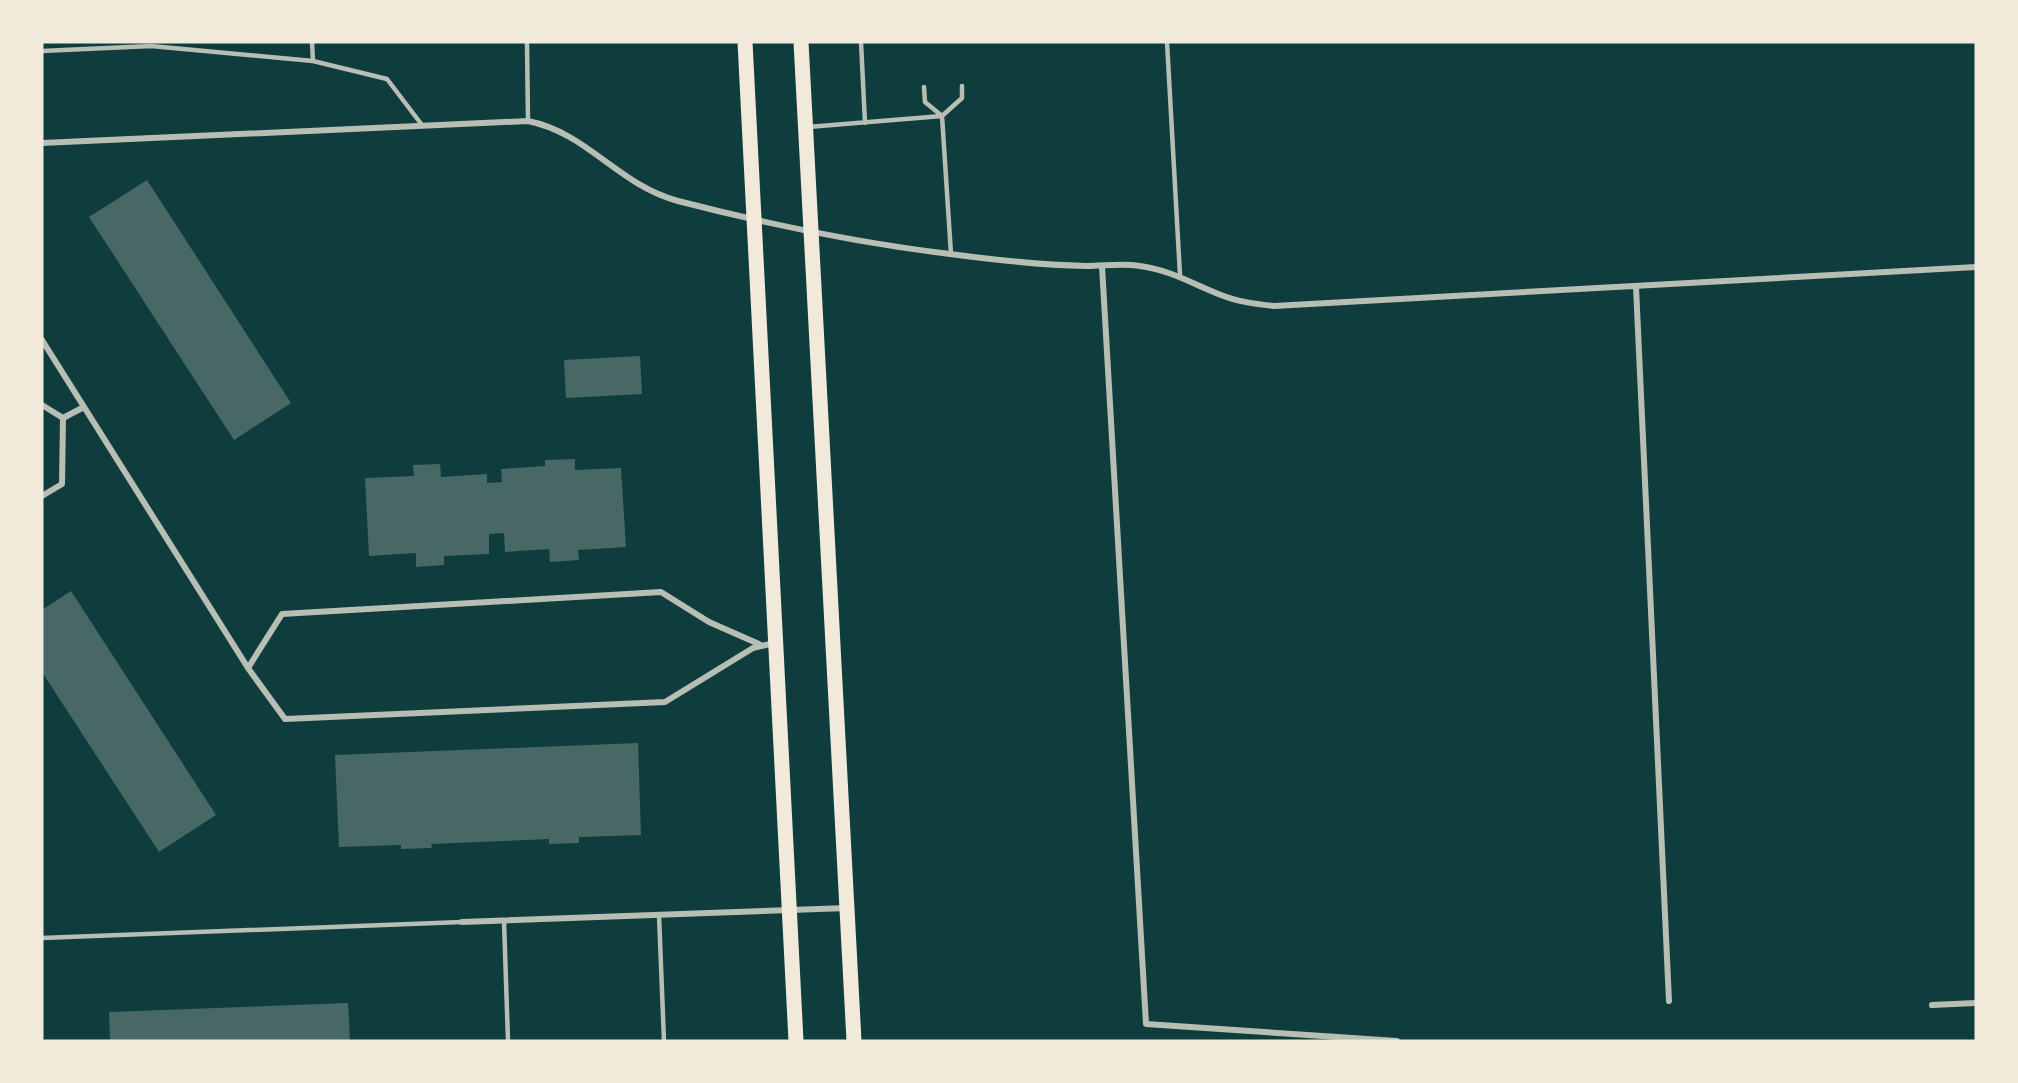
<svg xmlns="http://www.w3.org/2000/svg" width="2018" height="1083" viewBox="0 0 2018 1083" font-family="Lora,serif">
<style>
.building{fill:#486865}
.lines{fill:none;stroke-linecap:round;stroke-linejoin:round}
.service{stroke:#b8beb3;stroke-width:4.5}
.minor{stroke:#b8beb3;stroke-width:6}
.primary{stroke:#f1e9da;stroke-width:15}
</style>
<rect width="100%" height="100%" fill="#0f3d3e"/>
<path class="building" d="M147 180 291 403 234 440 89 217Z
M640 356 642 394 566 398 564 360Z
M575 459V470L621 468 626 547 578 550 579 560 550 562 549 549 505 552 504 533 489 534V554L444 556V565L416 567V553L369 556 365 478 414 476 413 465 440 464 441 477 487 474V483L502 482 501 469 545 466V460Z
M71 591 216 815 159 852 42 672V610Z
M638 743 641 835 579 837V843L549 844V839L431 844 432 848 401 849V845L339 847 335 755Z
M348 1003 350 1041H110L109 1012Z"/>
<g class="lines">
<path class="service" d="M312 42 313 61
M527 42 528 121
M861 42 865 123
M1167 42 1180 275
M42 51 151 46 313 61 387 79 422 125
M924 87 925 102 942 116 962 98V86
M808 127 942 116 951 254
M659 915 664 1041
M504 921 508 1041
M42 938 462 922"/>
<path class="minor" d="M42 143 528 121C588 133 618 185 678 201 767 224 859 243 950 254 995 260 1041 265 1086 266 1104 266 1122 263 1140 266 1170 270 1193 284 1221 295 1238 302 1256 304 1274 306L1976 267
M1102 266 1146 1024 1397 1041
M1636 287 1669 1001
M42 340 248 668 285 719 665 702 753 648 774 643
M42 405 63 418
M63 418 84 407
M42 496 62 484 63 418
M248 668 282 614 661 592 709 622 759 644
M462 922 847 908
M1932 1005 1976 1003"/>
<path class="primary" d="M745 42 796 1041
M801 42 854 1041"/>
</g>
<rect width="2018" height="1083" fill="none" stroke="#f1e9da" stroke-width="87"/>
</svg>
